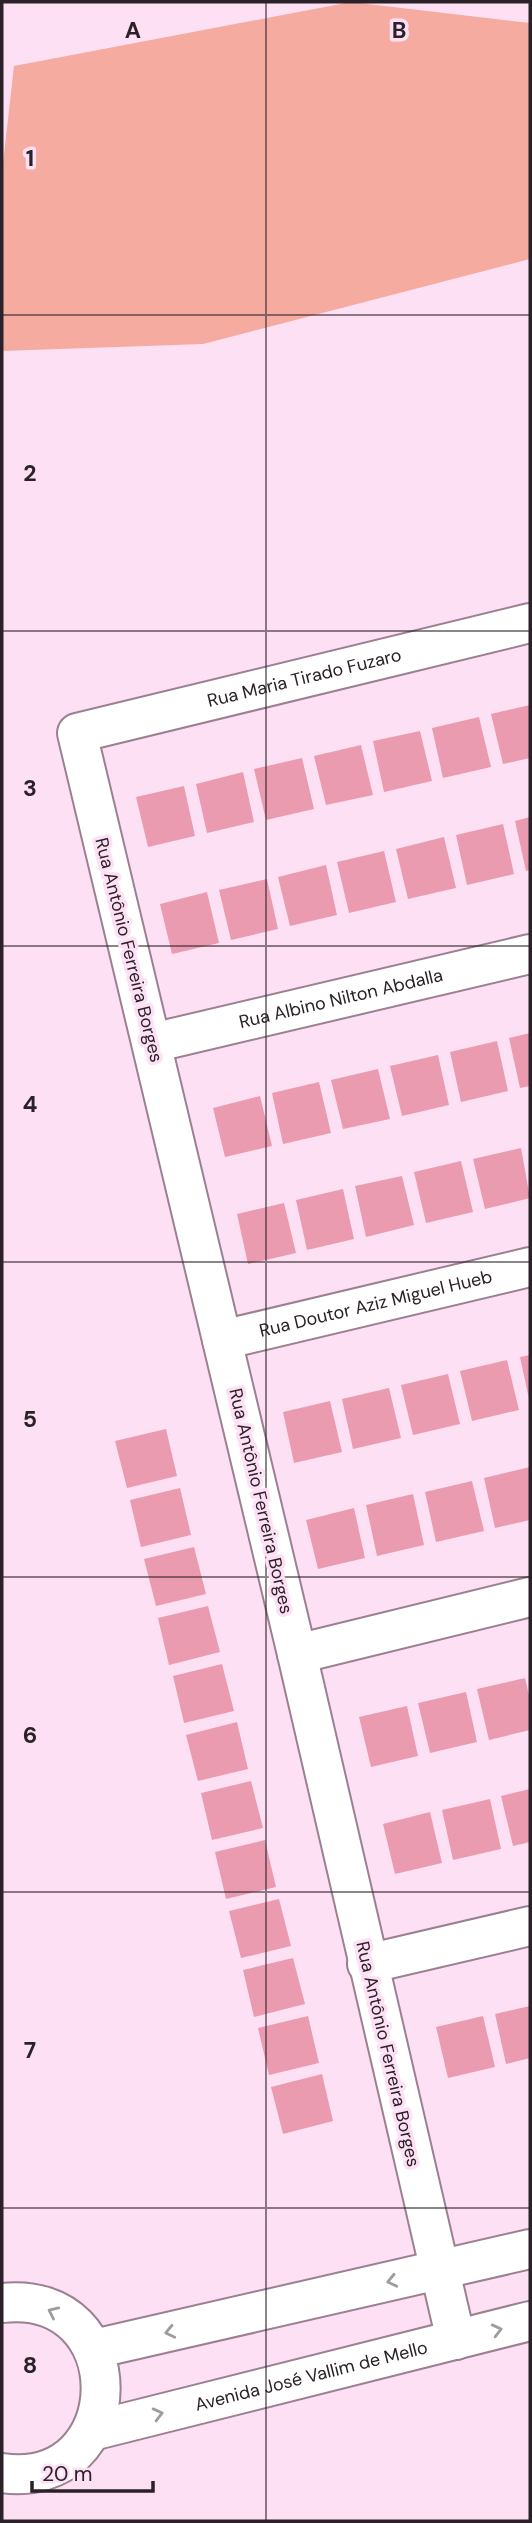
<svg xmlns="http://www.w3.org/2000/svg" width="532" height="2523" viewBox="0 0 532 2523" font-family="'DM Sans',sans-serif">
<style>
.green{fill:#f6aba0}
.building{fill:#eb9baf}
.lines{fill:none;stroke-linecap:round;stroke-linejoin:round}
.minor-casing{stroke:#9b8092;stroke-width:42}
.minor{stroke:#fff;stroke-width:38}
.oneway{stroke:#a09b9e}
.grid{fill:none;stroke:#2b2128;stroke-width:2;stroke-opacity:0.55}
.labels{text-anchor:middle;stroke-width:7;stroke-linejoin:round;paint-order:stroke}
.street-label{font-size:18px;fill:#2b2128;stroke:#fee0f4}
.grid-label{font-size:23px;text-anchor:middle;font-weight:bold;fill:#2b2128;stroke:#fee0f4;stroke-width:7;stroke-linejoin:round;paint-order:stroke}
</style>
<rect width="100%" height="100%" fill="#fee0f4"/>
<path class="green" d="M351 2 530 23V259L203 344 2 351V172L14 66Z"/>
<path class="building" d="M530 705V758L503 764 491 714Z
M479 717 491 767 443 778 432 728Z
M420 731 432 781 384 792 373 741Z
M361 745 373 795 326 805 314 756Z
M302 758 314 809 266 820 254 769Z
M243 772 254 822 207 833 196 784Z
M184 786 195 836 148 847 136 797Z
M530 817V870L526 871 515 821Z
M503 824 514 874 467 885 456 835Z
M444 837 456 888 408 899 396 849Z
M384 851 396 902 349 913 337 862Z
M326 865 337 915 290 926 278 877Z
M267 879 278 929 231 940 219 890Z
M207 892 219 943 172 954 160 904Z
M530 1033V1086L520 1088 509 1038Z
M497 1041 508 1091 461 1102 450 1052Z
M438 1055 449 1105 402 1116 390 1066Z
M378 1069 390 1119 343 1129 331 1080Z
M319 1082 331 1133 283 1144 272 1093Z
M260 1096 272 1146 225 1157 213 1108Z
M521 1148 530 1198 485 1209 473 1159Z
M461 1161 473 1212 426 1223 414 1172Z
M402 1176 414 1225 366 1237 355 1186Z
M343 1189 354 1239 307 1250 296 1200Z
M284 1203 296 1253 248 1264 237 1214Z
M530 1355V1399H529L520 1357Z
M507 1360 519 1410 472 1421 460 1371Z
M448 1374 460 1424 413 1435 401 1385Z
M389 1388 401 1438 353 1449 342 1399Z
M330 1401 342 1452 294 1463 283 1412Z
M166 1429 177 1476 127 1488 115 1441Z
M530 1467V1520L495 1528 484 1478Z
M472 1481 484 1531 436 1542 425 1492Z
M180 1488 191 1535 141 1547 130 1500Z
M413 1494 424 1545 377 1556 366 1505Z
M354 1508 365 1558 318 1569 306 1520Z
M194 1547 206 1594 156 1606 144 1559Z
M208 1606 220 1652 169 1665 158 1618Z
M222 1664 234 1711 184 1723 173 1676Z
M525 1678 530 1700V1730L489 1740 477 1689Z
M466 1692 477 1742 430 1753 418 1703Z
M407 1706 418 1756 371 1767 359 1717Z
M237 1722 248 1769 198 1781 186 1735Z
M251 1781 263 1828 212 1840 201 1793Z
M530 1789V1842L513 1846 501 1796Z
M490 1799 501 1849 453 1860 442 1810Z
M430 1812 442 1863 395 1874 383 1824Z
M265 1840 276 1887 226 1899 215 1852Z
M279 1899 291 1946 241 1958 229 1911Z
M293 1958 305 2004 254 2017 243 1970Z
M530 2006V2058L506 2064 495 2014Z
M308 2016 319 2063 269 2075 258 2028Z
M483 2016 495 2067 448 2078 436 2027Z
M322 2074 333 2121 283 2134 271 2087Z"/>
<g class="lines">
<g class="minor-casing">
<g id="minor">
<path id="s1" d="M152 1043 530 954"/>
<path id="s2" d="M222 1340 530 1267"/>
<path d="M297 1654 530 1597"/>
<path d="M367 1964 530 1926"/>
<path d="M2 2303C135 2288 132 2491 2 2473"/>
<path id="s3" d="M456 2340 297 1654 77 733 530 623"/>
<path d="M94 2349 530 2249"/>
<path id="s4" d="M92 2431 530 2321"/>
</g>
</g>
<use href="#minor" class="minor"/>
</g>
<defs><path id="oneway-chevron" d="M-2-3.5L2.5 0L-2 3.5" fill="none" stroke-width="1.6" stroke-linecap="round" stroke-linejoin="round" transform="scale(1.75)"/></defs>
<g class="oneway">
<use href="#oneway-chevron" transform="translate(392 2281) rotate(167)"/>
<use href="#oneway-chevron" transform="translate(53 2312) rotate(-155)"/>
<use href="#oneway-chevron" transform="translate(497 2330) rotate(-14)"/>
<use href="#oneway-chevron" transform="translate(170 2332) rotate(167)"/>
<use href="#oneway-chevron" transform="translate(158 2414) rotate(-14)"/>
</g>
<path class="grid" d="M266 2V2521M2 315H530M2 631H530M2 946H530M2 1262H530M2 1577H530M2 1892H530M2 2208H530"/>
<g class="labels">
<g class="street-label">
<text dy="6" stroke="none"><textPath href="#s3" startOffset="1885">Rua Maria Tirado Fuzaro</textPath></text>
<text transform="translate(129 950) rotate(76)" y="6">Rua Antônio Ferreira Borges</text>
<text dy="6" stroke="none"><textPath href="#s1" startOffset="194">Rua Albino Nilton Abdalla</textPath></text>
<text dy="6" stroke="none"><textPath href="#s2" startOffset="158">Rua Doutor Aziz Miguel Hueb</textPath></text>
<text transform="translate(261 1501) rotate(77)" y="6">Rua Antônio Ferreira Borges</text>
<text transform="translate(388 2054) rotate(77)" y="6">Rua Antônio Ferreira Borges</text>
<text dy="6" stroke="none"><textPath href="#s4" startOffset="226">Avenida José Vallim de Mello</textPath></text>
</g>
</g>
<g class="grid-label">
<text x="133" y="38">A</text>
<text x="399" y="38">B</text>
<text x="30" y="166">1</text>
<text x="30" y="481">2</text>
<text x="30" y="796">3</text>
<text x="30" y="1112">4</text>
<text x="30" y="1427">5</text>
<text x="30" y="1743">6</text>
<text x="30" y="2058">7</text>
<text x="30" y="2373">8</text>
</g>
<rect width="532" height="2523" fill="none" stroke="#2b2128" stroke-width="7"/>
<path d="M32 2481v10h121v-10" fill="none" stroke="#2b2128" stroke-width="3.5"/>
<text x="42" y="2481" font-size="21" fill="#2b2128" stroke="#fee0f4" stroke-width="5" paint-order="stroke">20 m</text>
</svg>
